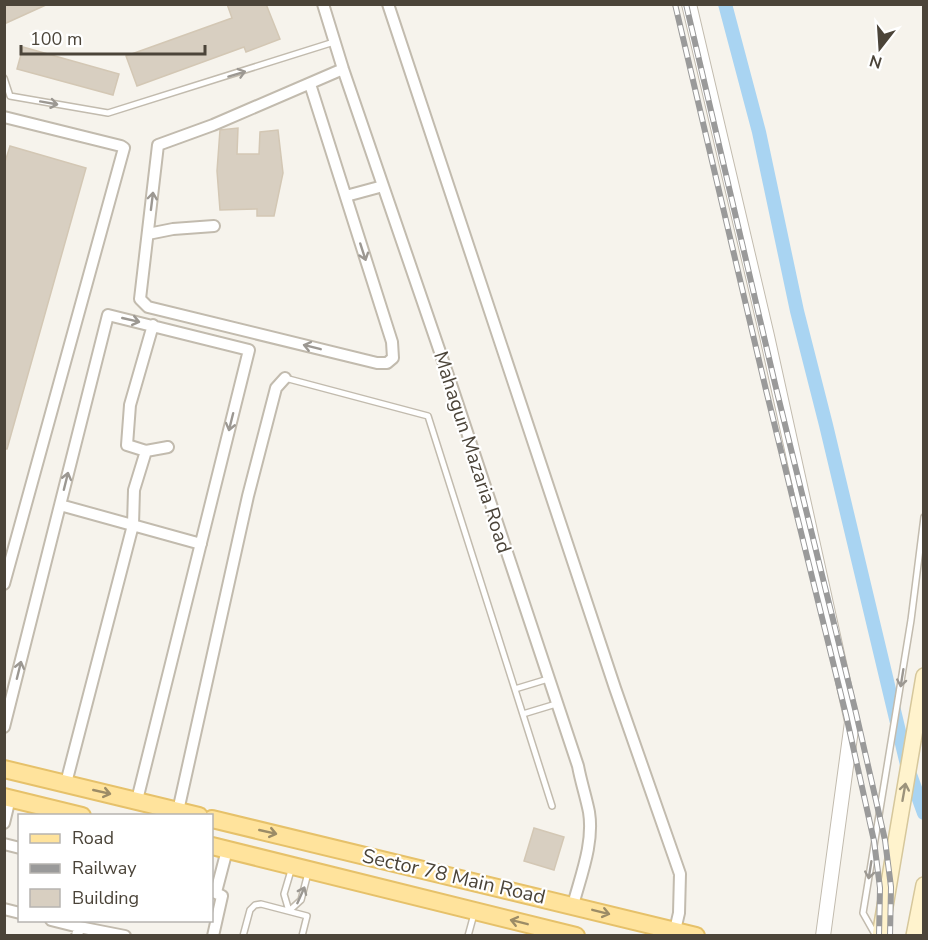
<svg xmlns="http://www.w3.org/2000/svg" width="928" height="940" viewBox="0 0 928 940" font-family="'Nunito Sans',sans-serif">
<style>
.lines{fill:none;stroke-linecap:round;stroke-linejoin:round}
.canal{stroke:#a9d4f2;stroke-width:14}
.building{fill:#d8cfc1;stroke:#d3c7b4;stroke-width:1.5}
.service-casing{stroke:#c2bbae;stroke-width:8}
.minor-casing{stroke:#c2bbae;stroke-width:14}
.tertiary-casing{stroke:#c2bbae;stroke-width:16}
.secondary-casing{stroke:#d6c79b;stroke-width:18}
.primary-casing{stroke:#e6c16a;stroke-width:20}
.service{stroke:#fff;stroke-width:5}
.minor{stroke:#fff;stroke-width:10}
.tertiary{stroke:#fff;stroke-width:14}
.secondary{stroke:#fff3cd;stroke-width:15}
.primary{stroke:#ffe39c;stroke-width:16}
.rail-casing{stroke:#9a9a9a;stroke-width:6}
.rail{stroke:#fff;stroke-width:4;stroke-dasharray:11;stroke-linecap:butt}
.oneway{stroke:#9c9892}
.oneway2{stroke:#9c8c66}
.oneway3{stroke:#9c937c}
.labels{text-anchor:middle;stroke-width:4.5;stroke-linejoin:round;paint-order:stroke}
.street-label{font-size:20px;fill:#4b4439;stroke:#fff}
</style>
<rect width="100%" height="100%" fill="#f6f3ec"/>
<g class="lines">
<path class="canal" d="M725 4 759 132 797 311 826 425 908 769 924 813"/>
</g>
<path class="building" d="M4 4H48L4 24Z
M227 4H266L280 39 246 52 244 47 137 86 126 56 232 18Z
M23 47 119 74 113 95 17 69Z
M238 128 237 154H259L260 132 278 130 283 173 274 216H257V209L220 210 217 171 220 130Z
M10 146 86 168 7 449H4V165Z
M534 828 564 837 554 870 524 861Z"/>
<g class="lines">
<g class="service-casing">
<path id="service" d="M4 78 10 96 108 113 334 42
M285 378 428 416 552 806
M515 689 548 679
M523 714 556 704
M292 867 284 894 289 911 301 900 308 873
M243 936 250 910 255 905 261 904 307 916 302 936
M468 936 474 914
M876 936 863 913 911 620 924 517"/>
</g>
<g class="minor-casing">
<path id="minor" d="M323 4 343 69 453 390 578 766C581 782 586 797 589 812 594 843 581 875 573 905
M388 4 615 688 680 874 679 913 675 930
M310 84 392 342 393 358 387 363H377L148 307 140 299 158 145 213 125 343 69
M4 117 121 146 124 148 4 584
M346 196 383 186
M148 234 173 229 214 226
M146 451 168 447
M60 505 201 544
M4 727 108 315 249 350 137 800
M66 783 133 525 134 490 146 451 127 445 130 405 153 325
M178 811 248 496 276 388 285 378
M4 823 10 798
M4 844 20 848
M212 891 222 896 213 936
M216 892 227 850
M4 909 20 913
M51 920 79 927
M77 936 79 927 125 936"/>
</g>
<g class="tertiary-casing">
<path id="tertiary" d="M689 4 767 336 852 722 823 936"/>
</g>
<g class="secondary-casing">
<path id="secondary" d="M880 936 924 676
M914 936 924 885"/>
</g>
<g class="primary-casing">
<path id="primary" d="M4 769 199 816
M4 797 82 816
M212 819 696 936
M212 846 576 936"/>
</g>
<use href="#service" class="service"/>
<use href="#minor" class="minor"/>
<use href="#tertiary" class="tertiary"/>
<use href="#secondary" class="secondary"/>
<use href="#primary" class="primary"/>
<g class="rail-casing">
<path id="rail" d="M675 4 766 390 846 715 874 841 880 888 879 936
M686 4 776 388 856 713 885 840 891 887 890 936"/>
</g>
<use href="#rail" class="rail"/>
</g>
<defs><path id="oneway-shaft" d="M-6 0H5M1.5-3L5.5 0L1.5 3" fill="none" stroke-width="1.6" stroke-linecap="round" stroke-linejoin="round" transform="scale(1.5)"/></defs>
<g class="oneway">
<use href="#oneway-shaft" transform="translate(237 74) rotate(-17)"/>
<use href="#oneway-shaft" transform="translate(49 103) rotate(10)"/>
<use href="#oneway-shaft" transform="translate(152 201) rotate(-83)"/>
<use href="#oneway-shaft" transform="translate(363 252) rotate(72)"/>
<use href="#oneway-shaft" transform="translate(131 320) rotate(13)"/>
<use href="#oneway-shaft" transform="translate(312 347) rotate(-166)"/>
<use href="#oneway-shaft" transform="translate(231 422) rotate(104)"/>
<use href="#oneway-shaft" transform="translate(66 481) rotate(-76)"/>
<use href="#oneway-shaft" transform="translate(19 670) rotate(-76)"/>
<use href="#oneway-shaft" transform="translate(902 678) rotate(99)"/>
<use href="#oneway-shaft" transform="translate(870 870) rotate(99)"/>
<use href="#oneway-shaft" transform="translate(301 895) rotate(-66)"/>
</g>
<g class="oneway2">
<use href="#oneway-shaft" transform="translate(102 792) rotate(13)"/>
<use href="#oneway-shaft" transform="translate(268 832) rotate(13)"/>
<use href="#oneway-shaft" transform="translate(601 912) rotate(14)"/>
<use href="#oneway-shaft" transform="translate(519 922) rotate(-166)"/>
</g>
<use class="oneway3" href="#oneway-shaft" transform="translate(904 792) rotate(-80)"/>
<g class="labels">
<g class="street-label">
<text transform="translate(473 452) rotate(72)" y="7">Mahagun Mazaria Road</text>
<text transform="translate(454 876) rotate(13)" y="7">Sector 78 Main Road</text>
</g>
</g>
<rect width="928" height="940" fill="none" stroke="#4b4439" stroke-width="12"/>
<rect x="18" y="814" width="195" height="108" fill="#ffffff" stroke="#b7b4b0" stroke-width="1.5"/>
<rect x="30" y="834" width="30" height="9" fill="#ffe39c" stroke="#b7b4b0" stroke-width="1.5"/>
<text x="72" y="844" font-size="18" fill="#4b4439">Road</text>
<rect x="30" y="864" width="30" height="9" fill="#9a9a9a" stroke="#b7b4b0" stroke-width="1.5"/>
<text x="72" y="874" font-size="18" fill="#4b4439">Railway</text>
<rect x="30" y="889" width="30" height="18" fill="#d8cfc1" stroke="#b7b4b0" stroke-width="1.5"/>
<text x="72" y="904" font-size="18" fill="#4b4439">Building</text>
<g transform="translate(880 48) rotate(197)" stroke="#ffffff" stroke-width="4.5" paint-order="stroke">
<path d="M0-4.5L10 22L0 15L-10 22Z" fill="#4b4439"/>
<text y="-9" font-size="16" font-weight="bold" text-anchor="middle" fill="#4b4439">N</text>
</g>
<path d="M21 45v9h184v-9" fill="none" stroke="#4b4439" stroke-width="3"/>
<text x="30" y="45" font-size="18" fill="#4b4439" stroke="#ffffff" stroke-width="4.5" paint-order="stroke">100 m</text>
</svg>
